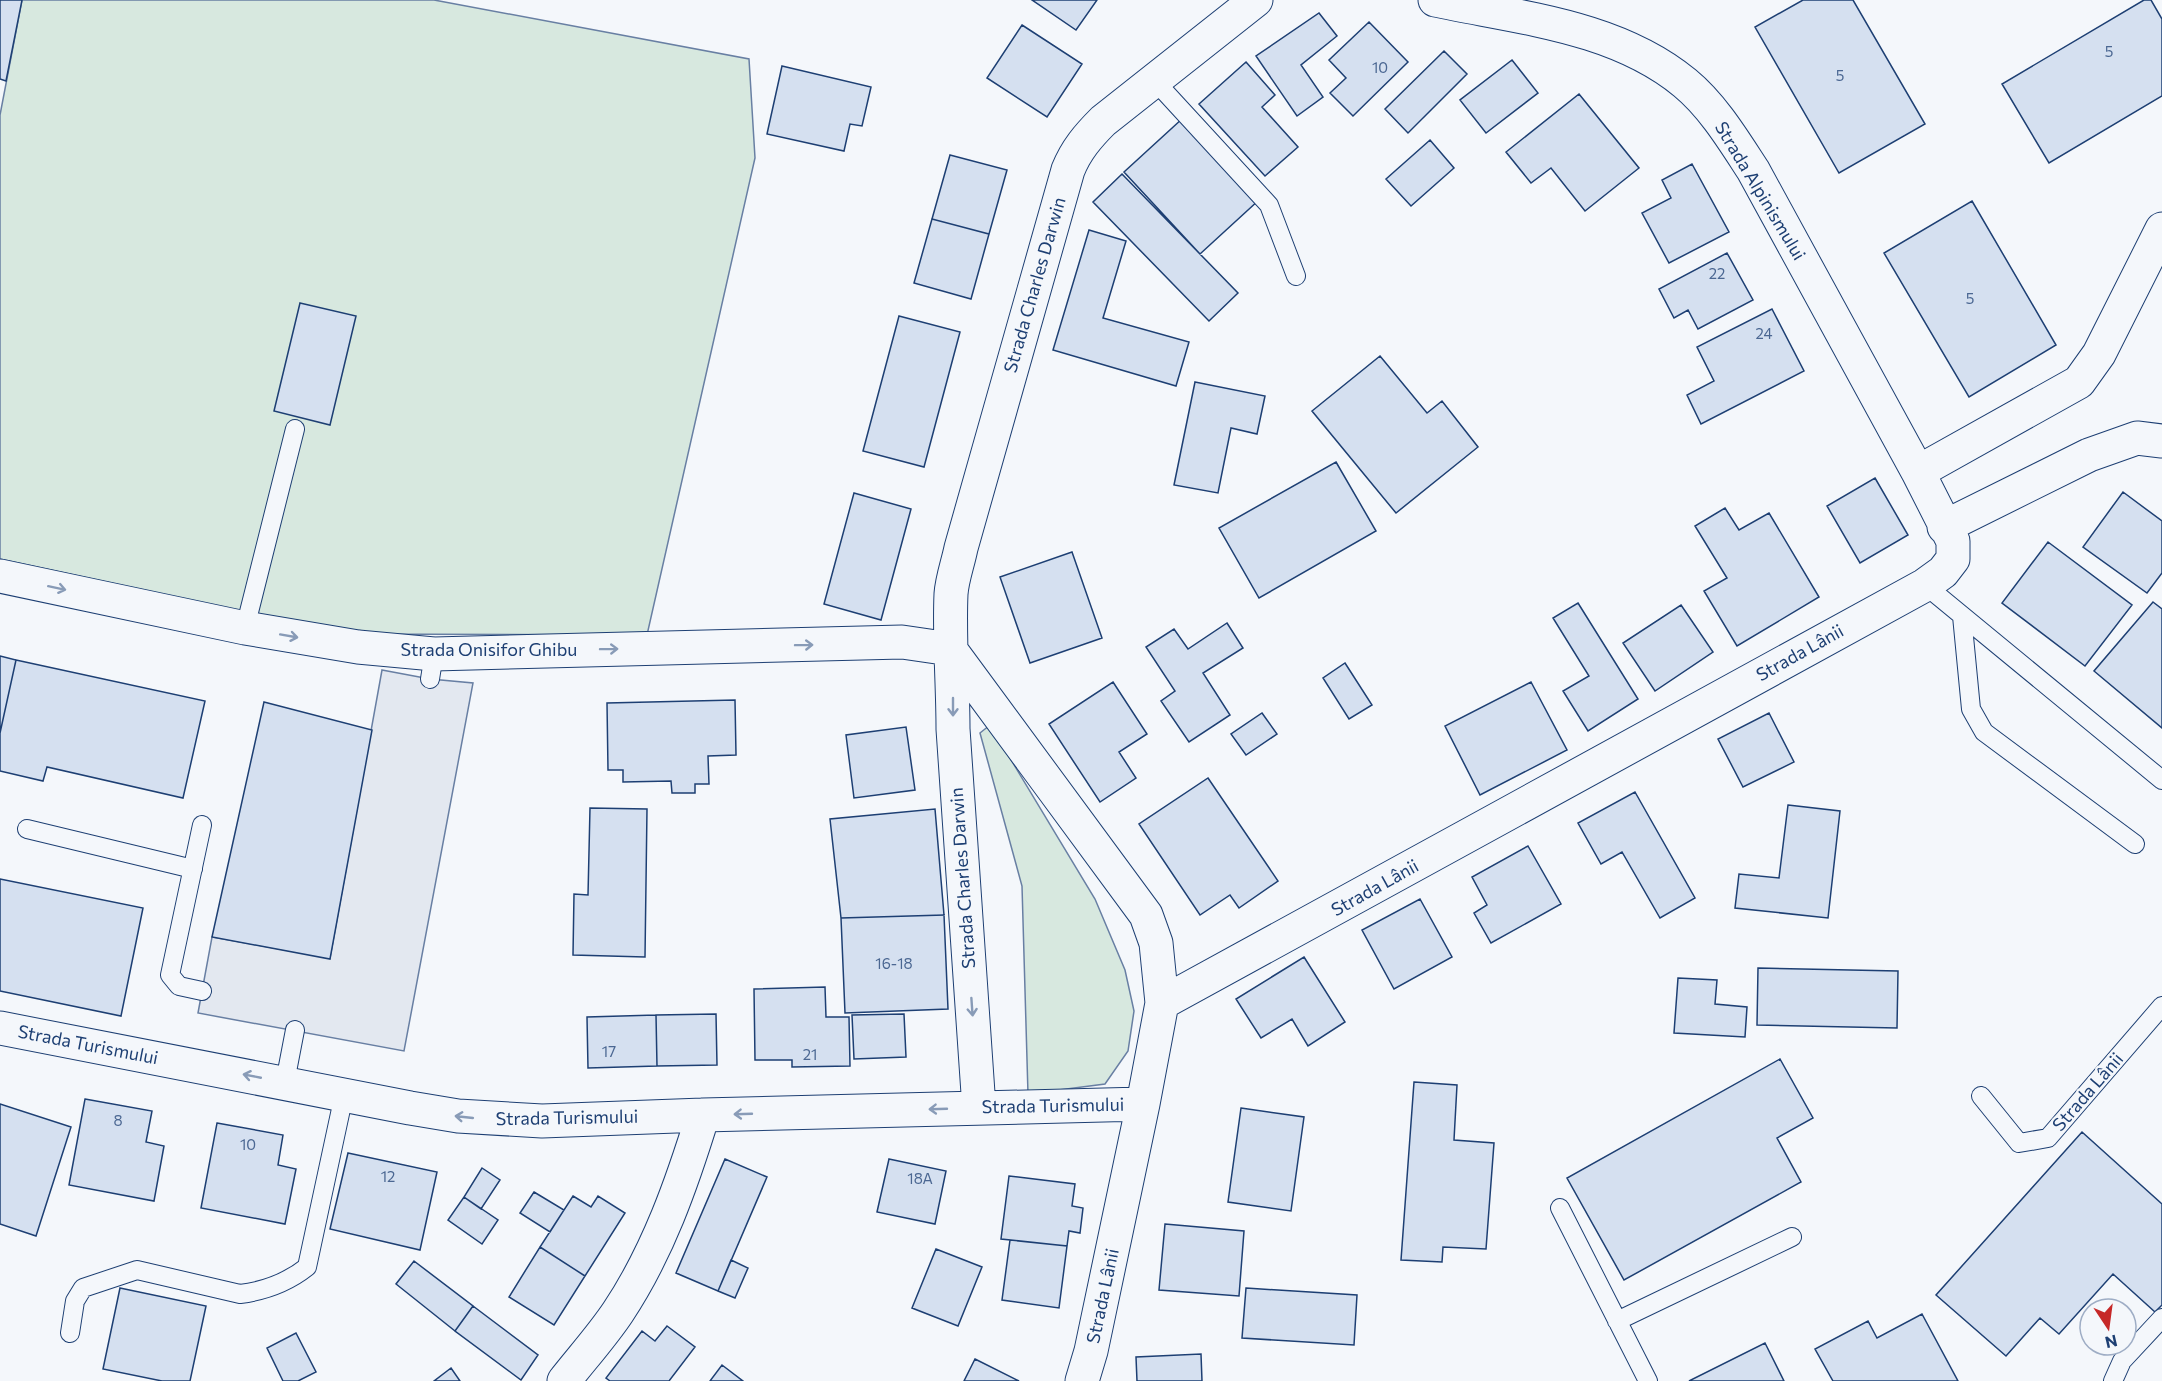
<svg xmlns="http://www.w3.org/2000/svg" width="2162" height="1381" viewBox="0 0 2162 1381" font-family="Commissioner,sans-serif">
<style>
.green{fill:#d7e8df;stroke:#687fa3;stroke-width:1.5}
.parking{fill:#e3e8f0;stroke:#687fa3;stroke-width:1.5}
.building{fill:#d5e0f0;stroke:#1d3f73;stroke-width:1.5}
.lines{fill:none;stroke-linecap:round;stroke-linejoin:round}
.lane-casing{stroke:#1d3f73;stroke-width:20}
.street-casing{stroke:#1d3f73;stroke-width:35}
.lane{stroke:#f4f7fb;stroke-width:18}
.street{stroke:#f4f7fb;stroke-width:33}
.oneway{stroke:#889bb7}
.labels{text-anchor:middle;stroke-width:4.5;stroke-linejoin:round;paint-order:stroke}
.number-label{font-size:15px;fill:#4b6792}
.street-label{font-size:18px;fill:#1d3f73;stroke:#f4f7fb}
</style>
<rect width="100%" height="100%" fill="#f4f7fb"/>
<path class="green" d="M22 0H434L749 59 755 158 647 635 346 634 0 559V115Z
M990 725 1095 899 1125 970 1134 1011 1128 1051 1105 1084 1028 1094 1022 886 980 733Z"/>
<path class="parking" d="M382 670 430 679 473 683 404 1051 198 1013 212 937 330 958Z"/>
<path class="building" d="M0 0H22L6 81 0 79Z
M1032 0H1097L1076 30Z
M1803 0H1853L1925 124 1839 173 1755 27Z
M2144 0H2151L2162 19V96L2049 163 2002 84Z
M1319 13 1337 36 1301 65 1323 97 1297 116 1256 56Z
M1369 22 1408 62 1353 116 1330 93 1346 78 1329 60Z
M1022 25 1082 64 1047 117 987 78Z
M1444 51 1467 74 1408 133 1385 109Z
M1512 60 1538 93 1486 133 1460 100Z
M1246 62 1275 95 1262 107 1298 147 1265 176 1199 104Z
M782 66 871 87 862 126 850 124 844 151 767 134Z
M1579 94 1639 168 1585 211 1551 168 1531 183 1506 152Z
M1183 118 1260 199 1200 254 1124 172Z
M1430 140 1454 168 1411 206 1386 179Z
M950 155 1007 170 989 234 932 219Z
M1692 164 1729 232 1669 263 1642 213 1671 198 1662 180Z
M1122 174 1238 293 1209 321 1093 202Z
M1972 201 2056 345 1969 397 1884 253Z
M932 219 989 234 971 299 914 283Z
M1089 230 1126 241 1103 318 1189 342 1176 386 1053 350Z
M1727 253 1753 300 1698 329 1688 310 1674 318 1659 289Z
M300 303 356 316 330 425 274 411Z
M1772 309 1804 371 1701 424 1687 395 1714 381 1697 347Z
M899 316 960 332 924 467 863 451Z
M1380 356 1427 413 1442 401 1478 447 1396 513 1312 411Z
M1195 382 1265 396 1257 434 1231 428 1218 493 1174 485Z
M1336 462 1376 531 1259 598 1219 528Z
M1875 478 1908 535 1860 563 1827 506Z
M2123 492 2162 521V573L2147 593 2083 547Z
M854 493 911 509 881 620 824 604Z
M1725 508 1739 530 1769 513 1819 597 1737 646 1704 591 1727 578 1695 526Z
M2048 542 2132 605 2085 666 2002 603Z
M1072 552 1102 638 1030 663 1000 577Z
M2153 602 2162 609V728L2094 671Z
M1578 603 1638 699 1588 731 1563 691 1589 676 1553 618Z
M1681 605 1713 652 1655 691 1623 643Z
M1227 623 1243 648 1203 673 1230 715 1189 742 1161 701 1175 691 1146 647 1174 629 1188 649Z
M0 656 16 660 0 733Z
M16 660 205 701 183 798 47 767 43 781 0 771V733Z
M1345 663 1372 705 1349 719 1323 678Z
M1113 682 1147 734 1119 752 1136 778 1100 802 1049 724Z
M1531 682 1567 750 1480 795 1445 726Z
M735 700 736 755 708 756 709 784H695V793H672L671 781 623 782V770H608L607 703Z
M264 702 372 730 330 959 212 937Z
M1262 713 1277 734 1246 755 1231 734Z
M1769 713 1794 762 1743 787 1718 739Z
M906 727 915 790 854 798 846 735Z
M1208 778 1278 881 1239 908 1230 895 1200 915 1139 824Z
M1635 792 1695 898 1660 918 1622 852 1601 864 1578 823Z
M1788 805 1840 811 1828 918 1735 908 1739 874 1779 878Z
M590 808 647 809 645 957 573 955 574 894 588 895Z
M935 809 944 915 841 918 830 819Z
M1528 846 1561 904 1491 943 1474 913 1487 905 1472 877Z
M0 879 143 908 121 1016 0 991Z
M1420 899 1452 957 1394 989 1362 930Z
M944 915 948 1009 845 1013 841 918Z
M1304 957 1345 1022 1308 1046 1292 1019 1261 1038 1236 999Z
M1758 968 1898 971 1897 1028 1757 1025Z
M1678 978 1717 980 1715 1004 1747 1007 1745 1037 1674 1033Z
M825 987 826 1017H849L850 1066 792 1067V1060H755L754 989Z
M716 1014 717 1065 657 1066 656 1015Z
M904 1014 906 1057 854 1059 852 1015Z
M656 1015 657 1066 588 1068 587 1017Z
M1780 1059 1813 1118 1777 1138 1801 1182 1624 1280 1567 1178Z
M1414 1082 1457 1085 1454 1140 1494 1143 1486 1249 1443 1247 1442 1262 1401 1260Z
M85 1099 152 1111 146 1142 164 1146 154 1201 69 1185Z
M0 1104 71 1127 36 1236 0 1224Z
M1241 1108 1304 1117 1291 1211 1228 1202Z
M217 1123 283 1135 278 1165 296 1169 285 1224 201 1208Z
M2082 1132 2162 1204V1305L2155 1312 2113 1274 2059 1334 2040 1318 2006 1356 1936 1295Z
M348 1153 437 1172 420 1250 330 1229Z
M725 1159 767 1177 718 1291 676 1273Z
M889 1159 946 1171 935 1224 877 1212Z
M482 1168 500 1180 481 1209 464 1197Z
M1009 1176 1075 1184 1072 1206 1083 1208 1080 1233 1069 1231 1067 1246 1001 1239Z
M534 1192 564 1210 550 1232 520 1213Z
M573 1196 591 1207 598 1196 625 1213 585 1276 540 1247Z
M464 1197 498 1220 482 1244 448 1220Z
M1165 1224 1244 1231 1239 1296 1159 1290Z
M1010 1240 1067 1246 1059 1308 1002 1300Z
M540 1247 585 1276 554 1325 509 1297Z
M936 1249 982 1267 958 1326 912 1308Z
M731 1260 748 1268 735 1298 718 1291Z
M414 1261 473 1306 455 1331 396 1284Z
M120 1288 206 1306 190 1381H162L103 1369Z
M1246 1288 1357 1295 1354 1345 1242 1338Z
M473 1306 538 1355 521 1380 455 1331Z
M1922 1314 1958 1381H1833L1815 1349 1868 1321 1877 1338Z
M667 1326 695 1347 669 1381H610L606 1378 642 1331 655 1341Z
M296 1333 316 1372 298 1381H283L267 1348Z
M1765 1343 1784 1381H1689Z
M1201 1354 1202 1381H1137L1136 1357Z
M975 1359 1019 1381H964Z
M722 1365 743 1381H710Z
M451 1368 460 1381H434Z"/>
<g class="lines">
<g class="lane-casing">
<path id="lane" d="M1154 80 1269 205 1296 276
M1925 585 2162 780
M1962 616 1971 709 1984 732 2135 844
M245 628 295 429
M430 679 434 654
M202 825 170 975 179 986 202 991
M27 829 193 869
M285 1082 295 1030
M1981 1096 2019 1143 2048 1138 2162 1006
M1560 1208 1648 1381
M1617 1321 1792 1237
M70 1333 75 1301 83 1288 137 1270 240 1294C264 1291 288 1282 307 1267L344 1095
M2113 1381 2122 1361 2162 1318"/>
</g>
<g class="street-casing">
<path id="street" d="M1918 472 2079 382 2099 354 2162 229
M1944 527 2089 455 2137 438 2162 441
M0 576 245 628 358 647 434 654 902 642 950 649
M950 649 1146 915 1156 943 1162 1003 1143 1104 1091 1351 1082 1381
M1162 1003 1925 585 1943 572 1953 559V541L1918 472 1753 170C1734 141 1713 106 1685 83 1616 26 1520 18 1435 0
M0 1028 410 1108 458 1116 542 1121 703 1115 1143 1104
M979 1108 953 729C953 684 949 639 951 594 952 579 958 563 961 548L1068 170C1076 150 1088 136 1103 121L1256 0
M564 1381C582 1358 602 1336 618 1312 658 1252 682 1183 703 1115"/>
</g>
<use href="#lane" class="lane"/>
<use href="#street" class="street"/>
</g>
<defs><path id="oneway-shaft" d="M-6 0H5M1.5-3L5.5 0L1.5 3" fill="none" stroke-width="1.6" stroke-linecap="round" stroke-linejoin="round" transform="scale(1.5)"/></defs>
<g class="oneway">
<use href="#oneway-shaft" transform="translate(57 588) rotate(12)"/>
<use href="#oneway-shaft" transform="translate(289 636) rotate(10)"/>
<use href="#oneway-shaft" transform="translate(804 645) rotate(-1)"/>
<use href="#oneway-shaft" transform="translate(609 649) rotate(-1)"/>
<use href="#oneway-shaft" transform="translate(953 707) rotate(90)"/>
<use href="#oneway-shaft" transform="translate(972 1007) rotate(86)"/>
<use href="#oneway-shaft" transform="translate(252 1076) rotate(-169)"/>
<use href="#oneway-shaft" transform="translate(938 1109) rotate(178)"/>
<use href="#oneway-shaft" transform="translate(743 1114) rotate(178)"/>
<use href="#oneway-shaft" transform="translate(464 1117) rotate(-174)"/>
</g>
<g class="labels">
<g class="number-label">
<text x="2109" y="57">5</text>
<text x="1380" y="73">10</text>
<text x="1840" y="81">5</text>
<text x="1717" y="279">22</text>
<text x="1970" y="304">5</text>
<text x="1764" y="339">24</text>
<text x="894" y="969">16-18</text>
<text x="609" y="1057">17</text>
<text x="810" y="1060">21</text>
<text x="118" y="1126">8</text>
<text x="248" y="1150">10</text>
<text x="388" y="1182">12</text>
<text x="920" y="1184">18A</text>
</g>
<g class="street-label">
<text transform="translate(1760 191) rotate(59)" y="6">Strada Alpinismului</text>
<text transform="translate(1035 285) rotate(-74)" y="6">Strada Charles Darwin</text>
<text x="489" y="656">Strada Onisifor Ghibu</text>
<text transform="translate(1800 653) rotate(-29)" y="6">Strada Lânii</text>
<text transform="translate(963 878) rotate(-94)" y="6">Strada Charles Darwin</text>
<text transform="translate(1375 888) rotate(-29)" y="6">Strada Lânii</text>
<text transform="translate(88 1045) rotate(11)" y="6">Strada Turismului</text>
<text transform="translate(2088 1092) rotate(-49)" y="6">Strada Lânii</text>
<text transform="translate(1053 1106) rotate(-1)" y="6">Strada Turismului</text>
<text transform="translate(567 1118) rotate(-1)" y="6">Strada Turismului</text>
<text transform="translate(1103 1296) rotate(-78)" y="6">Strada Lânii</text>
</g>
</g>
<g transform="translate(2108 1327) rotate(167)"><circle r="28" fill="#f4f7fb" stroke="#9eadc5" stroke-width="1.5"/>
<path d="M0-4.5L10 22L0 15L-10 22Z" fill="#c62828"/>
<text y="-9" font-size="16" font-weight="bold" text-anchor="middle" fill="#1d3f73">N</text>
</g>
</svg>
